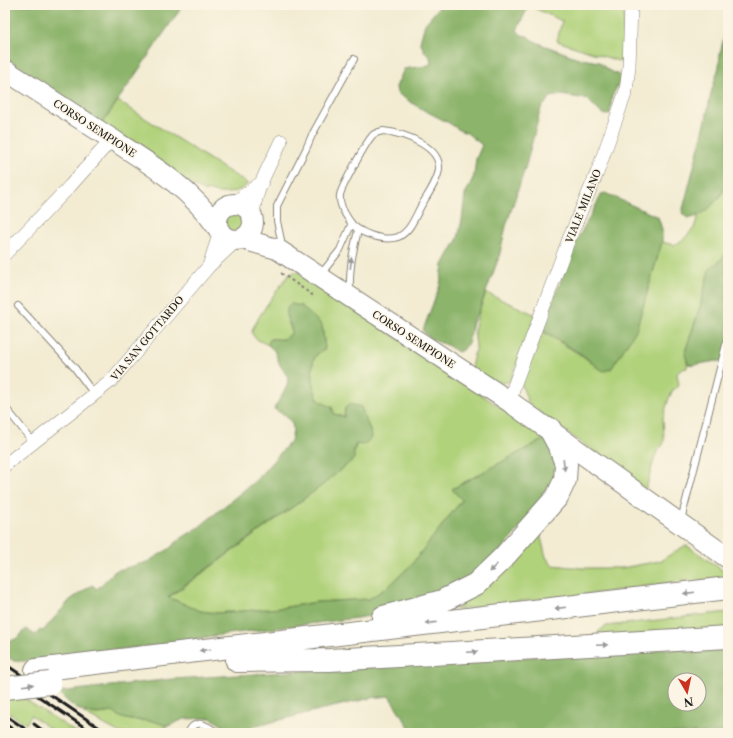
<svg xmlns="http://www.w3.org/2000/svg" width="733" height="738" viewBox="0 0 733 738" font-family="'Libre Caslon Text',serif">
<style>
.green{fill:#b0d27a;stroke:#66774b}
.forest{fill:#8cb46a;stroke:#546843;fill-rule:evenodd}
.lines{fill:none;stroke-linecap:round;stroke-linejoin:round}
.lane-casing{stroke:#888478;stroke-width:8}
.street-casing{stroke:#888478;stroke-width:14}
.primary-casing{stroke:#888478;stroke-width:22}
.highway-casing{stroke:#888478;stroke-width:24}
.path{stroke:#888478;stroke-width:2;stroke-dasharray:3 3;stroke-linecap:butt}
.lane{stroke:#fff;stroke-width:6}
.street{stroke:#fff;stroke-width:13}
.primary{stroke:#fff;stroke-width:20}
.highway{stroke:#fff;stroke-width:22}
.rail{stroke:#1c1c1c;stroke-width:3}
.highway-bridge-casing{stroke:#888478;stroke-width:24;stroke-linecap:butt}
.highway-bridge{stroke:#fff;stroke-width:22}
.oneway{fill:#999}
.labels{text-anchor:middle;stroke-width:3;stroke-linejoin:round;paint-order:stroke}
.street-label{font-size:10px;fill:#1c1c1c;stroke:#fcf5e5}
</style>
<rect width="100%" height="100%" fill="#fcf5e5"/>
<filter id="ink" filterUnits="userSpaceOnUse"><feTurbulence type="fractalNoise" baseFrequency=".025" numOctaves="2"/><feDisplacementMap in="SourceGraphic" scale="8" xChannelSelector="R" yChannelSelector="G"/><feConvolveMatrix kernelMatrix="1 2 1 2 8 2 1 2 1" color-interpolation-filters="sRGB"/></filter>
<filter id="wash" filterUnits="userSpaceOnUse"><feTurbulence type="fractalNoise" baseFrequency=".012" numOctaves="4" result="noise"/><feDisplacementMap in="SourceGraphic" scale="16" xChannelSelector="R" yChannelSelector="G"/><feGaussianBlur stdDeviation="0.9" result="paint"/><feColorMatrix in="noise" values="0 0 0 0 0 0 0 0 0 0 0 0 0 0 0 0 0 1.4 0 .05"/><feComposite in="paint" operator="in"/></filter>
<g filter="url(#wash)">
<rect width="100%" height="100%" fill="#f3ecd3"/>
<path class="green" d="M532 5H624V63L557 41 562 21 532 7Z
M118 101 239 178 248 184C236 195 221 195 207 190L206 192 180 179 101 125Z
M728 182V252L726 253 719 262 714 265 709 270 700 307 686 349C685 356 688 362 687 368L679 370 677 374 679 384 678 387 673 390 669 398 663 418 664 440 663 445 658 450 655 456 646 489 532 407 528 402 521 383 540 330 584 357 598 368 611 369 636 330 662 242 674 245 684 239 694 228 698 216 708 209 720 197Z
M225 222a10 10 0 1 1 20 0a10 10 0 1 1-20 0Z
M295 272H299L546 438 452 489 462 500 411 565 389 586 369 599 317 602 281 608 217 613 200 611 168 597 175 593 320 487 353 459C354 443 360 441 370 430L365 420 345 408 344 417 334 414 332 407C328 405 321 403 318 399 313 392 310 365 315 357 317 353 322 351 325 349L322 325 286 316 292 332C284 343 281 338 270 339L268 345C263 342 252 339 252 332 251 326 283 281 289 275 292 273 291 273 295 272Z
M486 293 536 315 510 381C498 388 481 373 471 367L476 346 474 331 479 311Z
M540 534 546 557 552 565 582 568H622L660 561 686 545 728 574V578L675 582 607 592 512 602 455 610 501 570Z
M728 612V629L599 638 598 632 606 626Z
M22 697 77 733H56L31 715 26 724 5 710V699Z
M113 712 130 720 155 721 168 726 155 733H120L83 713 98 714Z"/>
<path class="forest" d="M5 5H183L101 125 5 63Z
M441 5H529L517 30 521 35 527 36 532 40 543 45 581 59 599 62 608 70 619 75 623 80H621L612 96 610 114 606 115 600 112 587 99 561 95 551 97 541 108 526 165 506 226 499 257 479 311 473 322 469 341 464 349 458 352C454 350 451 347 447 345 437 341 427 340 423 330L440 285 443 265 458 238 462 220 465 195 474 176 476 159 482 145 467 133 461 131 449 123 418 107 397 93 396 87 404 69C413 67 422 68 431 64L430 56 425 52 420 42 425 24Z
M728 22V182C718 200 709 214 688 219L682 213 705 124 711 93 719 67 720 53Z
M605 193 658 217 662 229V242L636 330 611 369 604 371 598 368 584 356 542 330 547 316 577 240 602 194Z
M728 252V355L726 362 716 361 693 365 688 364 685 354 686 349 700 307 709 270 714 265 719 262 726 253Z
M292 304 301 306 322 325 325 349C322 351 317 353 315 357 310 365 313 392 318 399 321 403 328 405 332 407L334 414 344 417 345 408 349 404 361 407 370 430 371 438 364 445 356 444 354 449V459L320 487 168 597 200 611 217 613 281 608 317 602 369 599 389 586 411 565 462 500 452 489 546 438 556 450 558 484 476 579 382 614 357 618 220 635 157 645 24 661H14L5 655V640C14 643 20 636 26 629L35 635 40 630 43 631 70 600 92 585 97 589 115 571 147 562 169 549 180 539 198 528 255 481 291 441 293 430 292 423 286 416 274 409 287 386 288 377 280 365 274 350 268 345 270 339C281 338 284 343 292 332 290 323 284 315 288 306Z
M728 645V733H413L389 696 371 698 311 712 253 727 234 733 211 718 184 719 168 726C164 725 160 723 156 722 140 718 126 724 113 712 85 716 77 712 58 692L173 679ZM675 680H699V704H675Z"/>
</g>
<g filter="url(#ink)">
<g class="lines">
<g class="lane-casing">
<path id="lane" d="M383 131C403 133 446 147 438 174 435 185 427 196 421 206 415 217 410 232 398 237 384 242 356 233 349 220 344 213 339 203 340 195 341 188 367 141 372 136 374 133 379 132 383 131Z
M280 247 281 240 277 221V206L306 149 312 135 354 59
M321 274 340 250 351 225
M350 291C349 268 353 252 358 230
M18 306 74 367 94 394
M9 412 34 443
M681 520 728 337
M188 733C196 716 207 726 218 733"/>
</g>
<g class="street-casing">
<path id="street" d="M234 203 262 182
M253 216C255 189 270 165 281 141
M5 254 70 186 112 139
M209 266 220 232
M510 402 514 386 569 239 597 173 626 91 629 67 631 5
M5 465 111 381 209 266 237 240"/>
</g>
<g class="primary-casing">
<path id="primary" d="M5 70C39 92 73 114 107 136 147 162 190 187 217 227
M217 222a18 18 0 1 1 36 0a18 18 0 1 1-36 0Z
M242 239 277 249 510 402 728 558"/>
</g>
<g class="highway-casing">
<path id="highway" d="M383 617 442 601 476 584 503 558 557 497 565 480 566 464 560 448 550 429
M237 661 330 660 728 637
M36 670 728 588"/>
</g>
<path class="path" d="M281 273 315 297"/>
<use href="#lane" class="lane"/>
<use href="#street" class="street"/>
<use href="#primary" class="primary"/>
<use href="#highway" class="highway"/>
<path class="rail" d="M5 664 107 733
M5 674 93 733
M5 715 31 733
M5 724 18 733
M34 724 46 733"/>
<g class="highway-bridge-casing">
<path id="highway-bridge" d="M5 688 50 683"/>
</g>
<use href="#highway-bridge" class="highway-bridge"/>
</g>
<defs><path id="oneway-solid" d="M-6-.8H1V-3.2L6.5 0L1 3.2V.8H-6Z"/></defs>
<g class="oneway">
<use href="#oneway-solid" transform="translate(351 263) rotate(-82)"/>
<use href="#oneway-solid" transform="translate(564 465) rotate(83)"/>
<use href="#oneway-solid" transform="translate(493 568) rotate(136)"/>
<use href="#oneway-solid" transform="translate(689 593) rotate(173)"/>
<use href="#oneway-solid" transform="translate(560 608) rotate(173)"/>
<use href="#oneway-solid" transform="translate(431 623) rotate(173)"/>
<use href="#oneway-solid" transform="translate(602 645) rotate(-3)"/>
<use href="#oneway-solid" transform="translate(205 650) rotate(173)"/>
<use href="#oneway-solid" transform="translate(472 652) rotate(-3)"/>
<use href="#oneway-solid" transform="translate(28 685) rotate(-7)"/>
</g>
</g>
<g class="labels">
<g class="street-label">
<text transform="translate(95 128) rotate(33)" y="4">CORSO SEMPIONE</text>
<text transform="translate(583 206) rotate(-68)" y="4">VIALE MILANO</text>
<text transform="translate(147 338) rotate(-50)" y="4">VIA SAN GOTTARDO</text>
<text transform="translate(414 339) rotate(33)" y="4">CORSO SEMPIONE</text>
</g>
</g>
<rect width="733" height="738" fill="none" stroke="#fcf5e5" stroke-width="20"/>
<g transform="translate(687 692) rotate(171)"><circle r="19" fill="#fcf5e5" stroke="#a29e95"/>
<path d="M0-3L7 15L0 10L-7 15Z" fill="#c8321e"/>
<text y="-6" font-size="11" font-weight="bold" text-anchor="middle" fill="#1c1c1c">N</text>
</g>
</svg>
